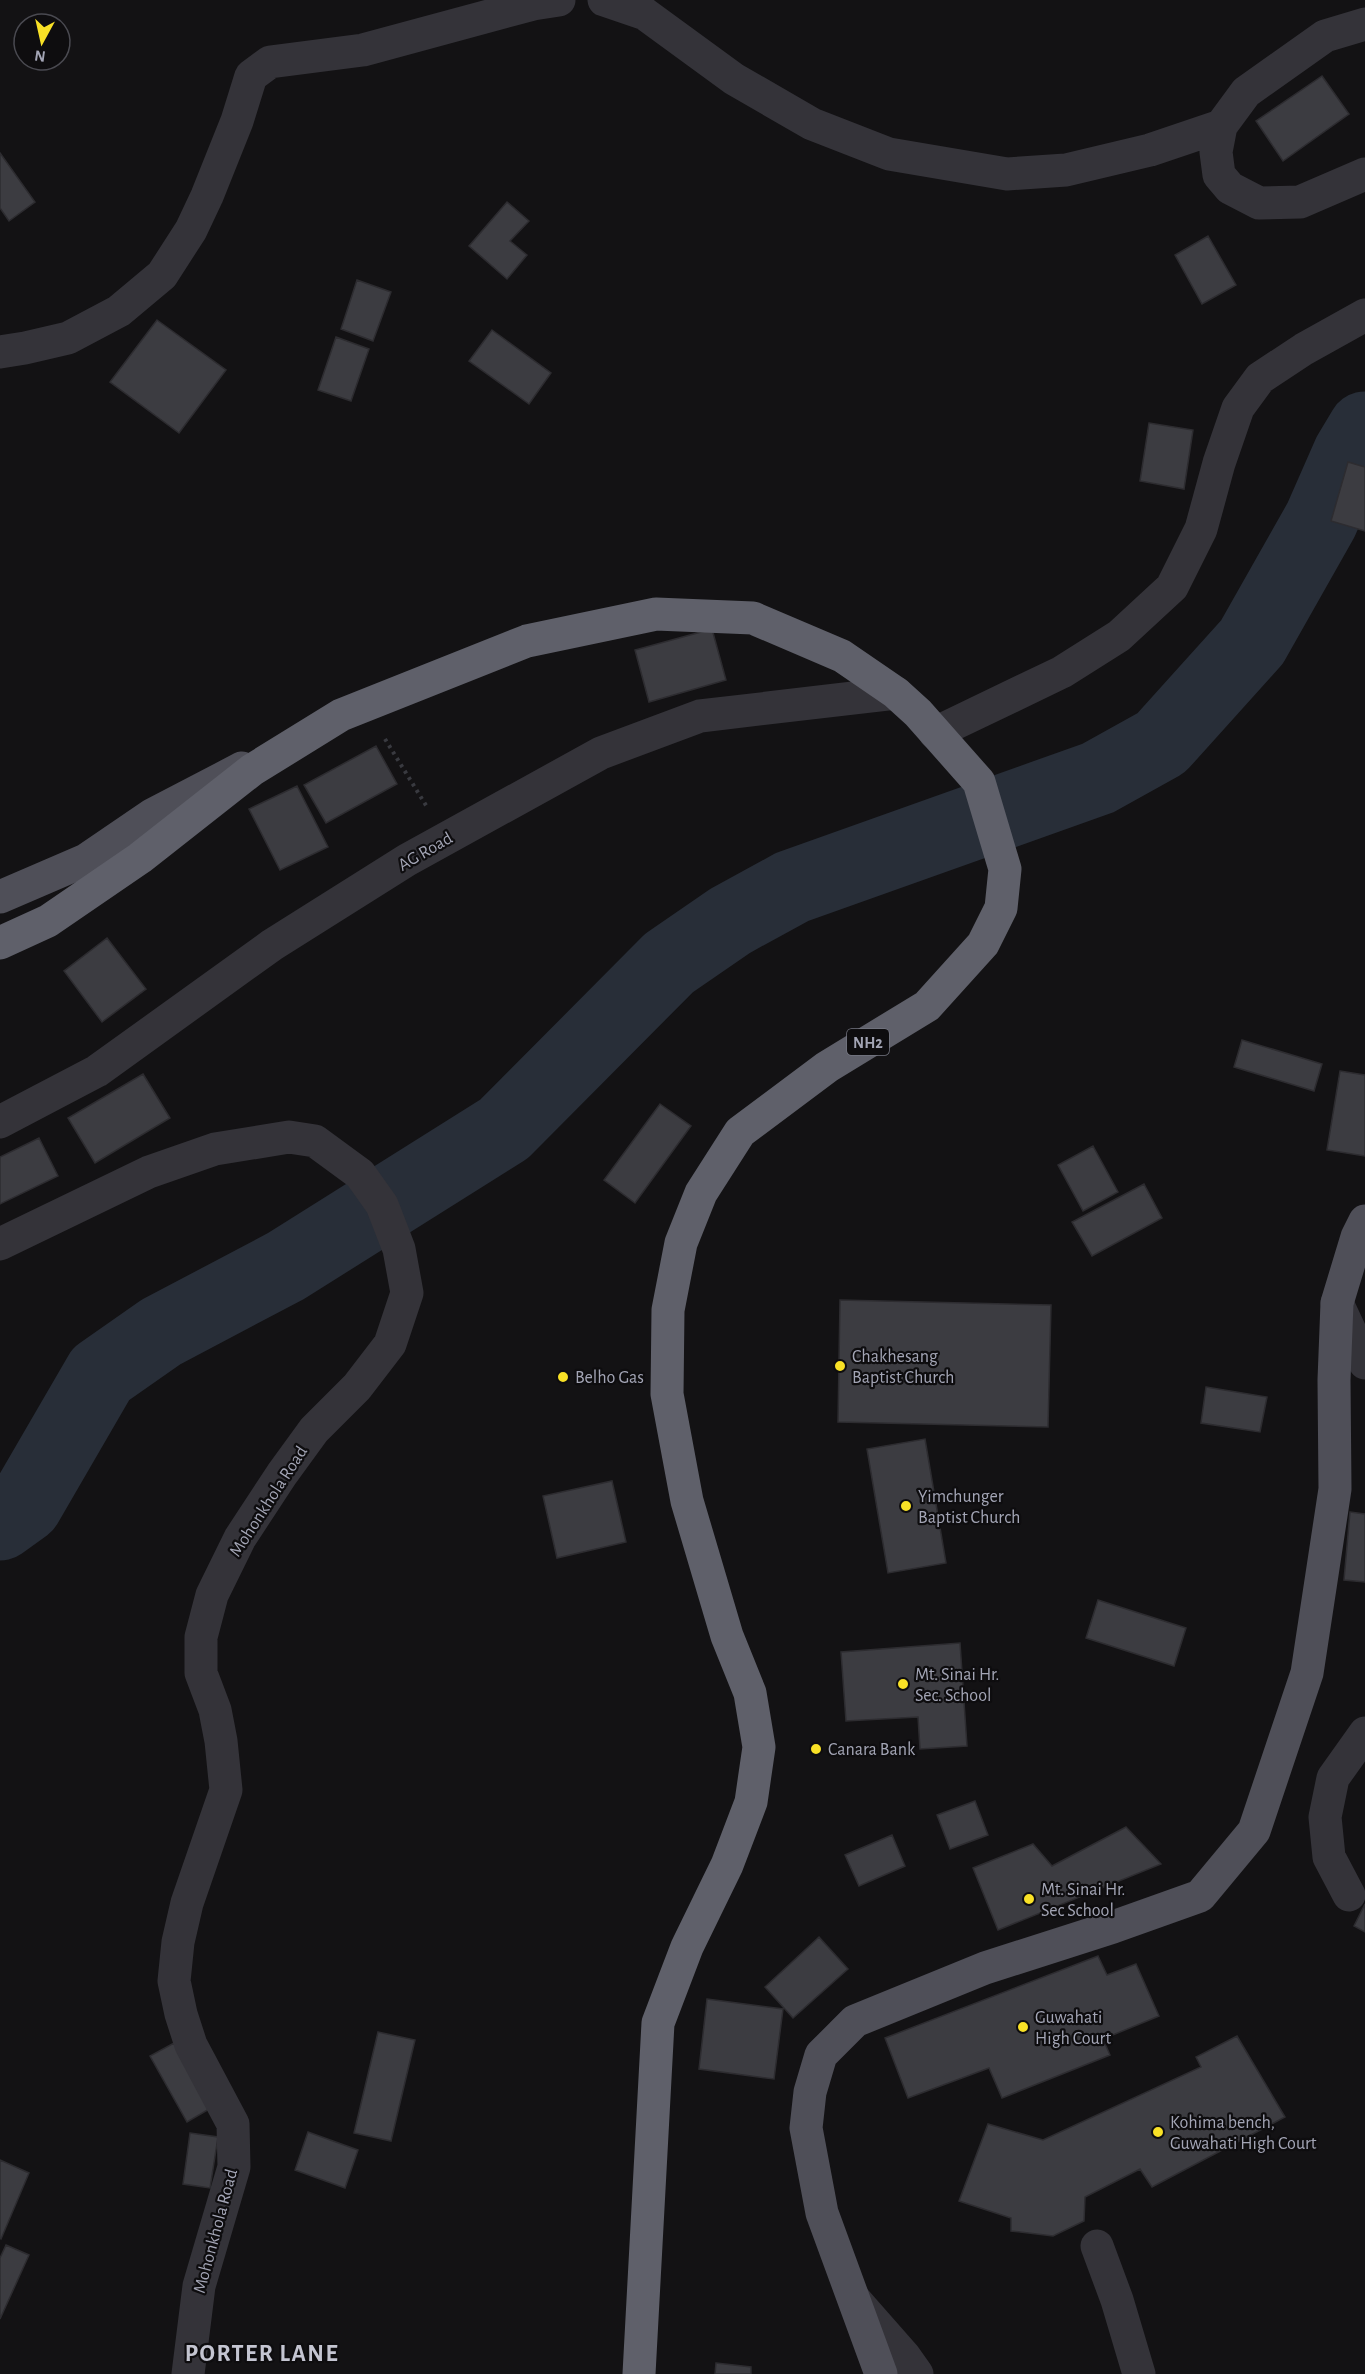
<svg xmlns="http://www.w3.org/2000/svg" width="1365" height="2374" viewBox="0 0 1365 2374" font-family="'Alegreya Sans',sans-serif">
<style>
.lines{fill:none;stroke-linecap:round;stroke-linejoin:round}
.river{stroke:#282e38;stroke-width:75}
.building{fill:#3c3c41;stroke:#2d2c30;stroke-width:1.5}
.path{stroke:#393a40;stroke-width:4;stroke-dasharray:3 4.5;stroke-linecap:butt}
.minor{stroke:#343339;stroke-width:33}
.major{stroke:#4f4f58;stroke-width:33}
.highway{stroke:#5f606a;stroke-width:33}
.poi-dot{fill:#f9e126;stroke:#0e0d0f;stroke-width:2}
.labels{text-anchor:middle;stroke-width:4.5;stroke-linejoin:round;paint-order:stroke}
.shield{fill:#0e0d0f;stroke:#767783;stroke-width:1.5}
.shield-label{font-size:16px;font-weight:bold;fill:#a3a5b5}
.street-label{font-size:18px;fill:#a3a5b5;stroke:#0e0d0f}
.poi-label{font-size:18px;fill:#a3a5b5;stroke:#0e0d0f;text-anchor:start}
.district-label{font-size:24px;font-weight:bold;letter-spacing:1.5px;fill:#c4c5d1;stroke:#0e0d0f}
</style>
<rect width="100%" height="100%" fill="#131214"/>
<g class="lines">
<path class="river" d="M0 1523 25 1505 101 1374 161 1332 286 1266 504 1129 669 963 730 921 792 887 1098 778 1161 743 1252 642 1321 520 1350 454 1365 429"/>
</g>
<path class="building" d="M1322 76 1349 114 1283 161 1256 121Z
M0 153 35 202 9 221 0 208Z
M507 202 529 221 510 241 527 255 507 279 469 246Z
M1208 236 1236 285 1202 304 1175 255Z
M357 280 391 292 373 341 341 329Z
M157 320 226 370 179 433 110 382Z
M492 330 551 373 529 404 469 361Z
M336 337 369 349 351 401 318 390Z
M1149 423 1193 430 1184 489 1140 481Z
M1348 462 1365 467V531L1331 521Z
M712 629 726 680 649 702 635 650Z
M376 746 397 784 326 823 304 785Z
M297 786 328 847 280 870 249 809Z
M107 938 146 989 102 1022 64 971Z
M1242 1040 1322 1064 1314 1091 1234 1067Z
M1340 1071 1365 1075V1156L1327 1150Z
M143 1074 170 1118 95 1163 68 1118Z
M660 1104 691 1126 635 1203 604 1180Z
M39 1138 58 1176 0 1204V1157Z
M1093 1146 1118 1192 1083 1211 1058 1165Z
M1144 1184 1162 1218 1092 1256 1072 1222Z
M840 1300 1051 1305 1048 1427 838 1422Z
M1206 1387 1267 1397 1260 1432 1201 1423Z
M925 1439 946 1563 888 1573 867 1449Z
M612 1481 626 1542 557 1558 543 1496Z
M1350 1512 1365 1514V1582L1344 1580Z
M1098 1600 1186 1628 1174 1666 1086 1638Z
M960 1643 967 1746 920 1749 918 1717 846 1721 841 1652Z
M975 1801 988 1835 950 1849 937 1815Z
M1126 1827 1161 1864 998 1930 973 1868 1033 1844 1052 1866Z
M892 1835 905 1866 859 1886 845 1855Z
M1365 1904V1932L1354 1926Z
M819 1937 848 1969 793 2018 765 1987Z
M1098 1956 1107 1975 1136 1964 1159 2016 1103 2039 1110 2055 1002 2098 989 2068 908 2098 885 2038Z
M707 1999 783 2009 774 2079 699 2069Z
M378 2032 415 2040 391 2141 354 2133Z
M1237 2036 1285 2117 1152 2187 1140 2169 1085 2197 1084 2221 1053 2236 1011 2231V2218L959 2201 988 2124 1043 2140 1201 2067 1196 2057Z
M174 2043 211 2108 187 2122 150 2056Z
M308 2132 358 2150 345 2188 295 2170Z
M190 2133 218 2137 210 2188 183 2184Z
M0 2160 29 2173 1 2239 0 2238Z
M6 2245 29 2255 0 2319V2258Z
M716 2363 751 2367V2374H715Z"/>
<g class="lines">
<path class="path" d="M385 739 427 807"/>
<path class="minor" d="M604 0 645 14 734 79 812 124 889 154 1007 174 1066 170 1150 150 1221 126
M1365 24 1325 36 1246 92 1221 126 1216 152 1219 175 1230 188 1259 203 1300 202 1365 174
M0 352 25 348 68 338 119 311 162 275 191 230 207 196 237 121 251 76 270 62 363 50 533 4 559 0
M935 733 1062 672 1119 636 1172 587 1201 529 1219 463 1238 408 1260 378 1304 349 1365 315
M0 1122 97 1071 272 945 407 860 601 753 700 716 896 693
M0 1244 149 1172 215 1149 289 1137 315 1141 360 1174 382 1205 399 1249 407 1293 390 1344 357 1387 314 1430 282 1474 240 1538 212 1595 201 1637V1673L215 1710 221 1741 226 1790 187 1903 178 1942 174 1981 181 2014 191 2045 233 2124 234 2167 199 2286 188 2374
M1337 1303 1365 1363
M1349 1895 1329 1857 1325 1817 1333 1778 1365 1733
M1097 2246 1117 2300 1139 2374
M854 2299 905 2357 917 2374"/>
<path class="major" d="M0 897 86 860 152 815 242 768
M881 2374 822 2213 806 2128 810 2092 821 2055 855 2021 985 1968 1113 1927 1200 1896 1254 1831 1307 1673 1335 1489 1334 1380 1337 1303 1357 1237 1365 1221"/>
<path class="highway" d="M0 943 48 921 140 858 252 770 341 715 527 641 656 614 753 618 842 656 896 693 918 713 979 782 1005 869 1001 908 983 944 927 1006 827 1067 740 1132 701 1193 681 1243 668 1310 667 1394 687 1501 727 1636 750 1693 759 1747 751 1802 727 1865 687 1947 658 2023 639 2374"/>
</g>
<g class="poi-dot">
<circle cx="840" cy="1366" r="6"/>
<circle cx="563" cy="1377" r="6"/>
<circle cx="906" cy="1506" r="6"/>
<circle cx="903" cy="1684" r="6"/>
<circle cx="816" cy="1749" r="6"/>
<circle cx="1029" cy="1899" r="6"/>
<circle cx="1023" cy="2027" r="6"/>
<circle cx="1158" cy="2132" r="6"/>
</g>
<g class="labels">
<rect class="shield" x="847" y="1029" width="42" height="26" rx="4.5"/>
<g class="shield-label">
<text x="868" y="1048">NH2</text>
</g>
<g class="street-label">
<text transform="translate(425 851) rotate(-30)" y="6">AG Road</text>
<text transform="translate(268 1501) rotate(-57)" y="6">Mohonkhola Road</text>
<text transform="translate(215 2231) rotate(-75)" y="6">Mohonkhola Road</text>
</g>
<g class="poi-label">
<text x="852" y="1362">Chakhesang<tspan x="852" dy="21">Baptist Church</tspan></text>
<text x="575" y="1383">Belho Gas</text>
<text x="918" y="1502">Yimchunger<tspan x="918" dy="21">Baptist Church</tspan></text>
<text x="915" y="1680">Mt. Sinai Hr.<tspan x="915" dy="21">Sec. School</tspan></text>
<text x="828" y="1755">Canara Bank</text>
<text x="1041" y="1895">Mt. Sinai Hr.<tspan x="1041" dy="21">Sec School</tspan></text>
<text x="1035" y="2023">Guwahati<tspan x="1035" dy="21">High Court</tspan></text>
<text x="1170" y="2128">Kohima bench,<tspan x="1170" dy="21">Guwahati High Court</tspan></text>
</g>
<g class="district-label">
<text x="262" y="2361">PORTER LANE</text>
</g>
</g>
<g transform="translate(42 42) rotate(188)"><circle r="28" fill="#0e0d0f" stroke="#4a4a51" stroke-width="1.5"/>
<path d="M0-4.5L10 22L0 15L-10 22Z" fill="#f9e126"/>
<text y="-9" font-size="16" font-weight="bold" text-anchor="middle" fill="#a3a5b5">N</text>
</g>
</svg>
